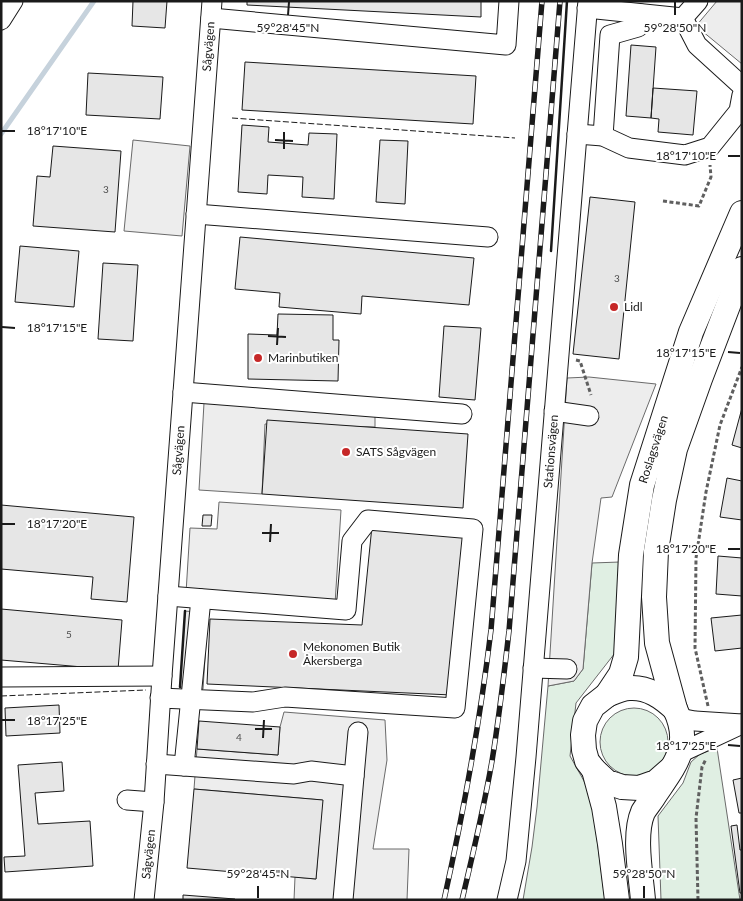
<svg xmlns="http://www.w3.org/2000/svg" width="743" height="901" viewBox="0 0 743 901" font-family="Lato,sans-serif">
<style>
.green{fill:#e0efe3;stroke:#6a6a6a}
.parking{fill:#ededed;stroke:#6a6a6a}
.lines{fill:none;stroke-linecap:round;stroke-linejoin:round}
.stream{stroke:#c6d2dc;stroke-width:5}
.building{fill:#e6e6e6;stroke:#1a1a1a}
.minor-casing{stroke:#1a1a1a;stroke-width:21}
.major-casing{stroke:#1a1a1a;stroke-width:26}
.path{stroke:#5f5f5f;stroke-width:3;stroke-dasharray:4 2.5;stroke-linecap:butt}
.minor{stroke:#fff;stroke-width:19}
.major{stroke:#fff;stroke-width:24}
.rail-casing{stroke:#1a1a1a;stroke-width:5.5}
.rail{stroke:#fff;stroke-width:4;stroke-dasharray:11;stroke-linecap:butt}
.fence{stroke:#1a1a1a;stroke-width:1;stroke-dasharray:6 2.5;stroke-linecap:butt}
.wall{stroke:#1a1a1a;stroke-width:2.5}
.ticks{fill:none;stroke:#1a1a1a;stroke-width:2}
.poi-dot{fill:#c62828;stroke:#fff;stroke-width:2}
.labels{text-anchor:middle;stroke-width:4;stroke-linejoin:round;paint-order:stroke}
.number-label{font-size:10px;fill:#4d4d4d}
.street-label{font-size:12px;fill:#1a1a1a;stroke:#fff}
.poi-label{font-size:12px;fill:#1a1a1a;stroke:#fff;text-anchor:start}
.ticks-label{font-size:12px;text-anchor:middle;fill:#1a1a1a;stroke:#fff;stroke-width:4;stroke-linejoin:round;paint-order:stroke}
</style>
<rect width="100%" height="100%" fill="#fff"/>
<path class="green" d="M620 562 615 653 576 703 570 756 584 781 592 801 605 900H523L532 847 537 807 548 686 574 681 583 669 592 563Z
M600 742a34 34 0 1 1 68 0a34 34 0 1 1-68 0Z
M717 748 740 900H661L658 816 683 783 691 762 700 754Z"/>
<path class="parking" d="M717 1H742V64L696 26Z
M133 140 190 146 182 236 124 231Z
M589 377 656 384 612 497 601 498 592 563 583 669 574 681 548 686 567 378Z
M204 403 375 412V427L265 424 262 494 199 490Z
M219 502 341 510 335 604 186 593 190 528 217 529Z
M185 611 208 613 203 689 180 687Z
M284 712 385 720 387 760 373 849H409L407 900H294L295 877 316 879 322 800 194 789 197 749 278 755 280 727Z"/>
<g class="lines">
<path class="stream" d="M1 134 94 1"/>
</g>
<path class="building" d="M133 1H167L165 28 132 26Z
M247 1H481V17L247 5Z
M631 45 656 47 651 118 626 116Z
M245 62 476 76 473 124 242 110Z
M88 73 163 77 160 119 86 115Z
M653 88 697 91 693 135 658 132 659 119 651 118Z
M242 125 269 127 268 142 308 145 309 133 337 134 334 199 302 197 303 177 268 175 267 194 238 192Z
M380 140 408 141 405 204 376 202Z
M53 146 121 151 115 232 33 226 37 176 50 177Z
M590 197 635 202 619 359 573 354Z
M240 237 474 258 469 305 362 296 361 314 279 307 280 293 235 289Z
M20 246 79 251 74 307 15 302Z
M103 263 138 265 133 341 98 339Z
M278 314 333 315V340H339L338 381 248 379V334L277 335Z
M444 326 481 328 475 400 439 397Z
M742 408V448L732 445Z
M267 420 468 434 463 508 262 494Z
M727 478 742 481V520L720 517Z
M1 505 134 517 127 602 91 599 93 577 1 569Z
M203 515H212L211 526H202Z
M372 526 465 535 452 695 207 684 210 619 362 625Z
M718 556 742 558V596L716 594Z
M1 609 122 620 118 670 1 660Z
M742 615V648L715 651 711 618Z
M59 705 60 733 6 736 5 708Z
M199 721 280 727 278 755 197 749Z
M62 762 64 791 35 793 38 824 90 821 93 866 5 872 4 857 25 856 18 765Z
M742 778V813H739L733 780Z
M194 789 323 800 316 879 187 868Z
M737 825 740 850H742V893H740L731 826Z
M183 895 235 899V900H183Z"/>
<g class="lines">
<g class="minor-casing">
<g id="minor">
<path d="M587 8 683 18 698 1"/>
<path d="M211 18 506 45 509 1"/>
<path d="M683 18 697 45 742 86"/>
<path d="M1 20 13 1"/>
<path d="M577 134 603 136 629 148 685 155 710 147 739 111 742 95"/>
<path d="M603 136 610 35 638 27 641 14"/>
<path d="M196 214 488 237"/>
<path d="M183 392 462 414"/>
<path d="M554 411 589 416"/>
<path d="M533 668 567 669"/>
<path d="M1 677 162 676"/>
<path d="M160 698 253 702 285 697 455 708 473 529 368 520 352 541 346 610 168 596"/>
<path d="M679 718 695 721 742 724"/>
<path d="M680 753 742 724"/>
<path d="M156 764 294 774 311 771 354 776"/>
<path d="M184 766 201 599"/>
<path d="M127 800 154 802"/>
<path id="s1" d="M144 900 154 802 162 676 212 1"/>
<path d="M343 900 358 732"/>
<path id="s2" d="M507 900 516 861 526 757 588 1"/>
</g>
</g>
<g class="major-casing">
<g id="major">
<path d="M607 695C614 692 622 688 630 688 648 687 662 697 675 709"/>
<path id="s3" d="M672 768 656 782 639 788 622 787 607 782 594 770 587 761 584 750 583 735 585 721 593 706 607 695 621 674 626 657 631 555 642 485 691 332 742 213"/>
<path d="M594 770 604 807 610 844 617 900"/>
<path d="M643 900C641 875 633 835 643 812 646 807 651 801 654 796 674 766 693 746 675 709L657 643 654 597 656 551 664 500 675 449 700 379 742 269"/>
</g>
</g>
<path class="path" d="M663 201 699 206 711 177 710 165
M576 360 580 361 591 395
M708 706 695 648 696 558 706 492 720 425 742 367
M698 900 696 818 702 767 706 759"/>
<use href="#minor" class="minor"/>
<use href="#major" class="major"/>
<g class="rail-casing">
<path id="rail" d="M444 900C464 810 480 721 491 630L542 1
M462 900C473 854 484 807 492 761 499 718 504 675 509 631L560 1"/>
</g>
<use href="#rail" class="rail"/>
<path class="fence" d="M232 118 515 138
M1 696 146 690"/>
<path class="wall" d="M551 251 567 1
M180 687 185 611"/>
</g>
<path class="ticks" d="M288 15 289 2M675 15V2M2 131H15M275 140 293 141M284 149V132M728 156H740M2 327 15 328M268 336 286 337M277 345 278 328M728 352 740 353M2 524H15M262 533H279M270 542 271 524M728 549H740M2 720H15M255 729H272M263 738 264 720M728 745 740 746M258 898V886M644 898V886"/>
<g class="poi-dot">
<circle cx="614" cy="307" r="5"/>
<circle cx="258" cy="358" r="5"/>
<circle cx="346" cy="452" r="5"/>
<circle cx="293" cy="654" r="5"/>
</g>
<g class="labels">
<g class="number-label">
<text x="106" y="193">3</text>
<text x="617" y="282">3</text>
<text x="69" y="638">5</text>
<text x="239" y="741">4</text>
</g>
<g class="street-label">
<text dy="4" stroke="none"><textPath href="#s1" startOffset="856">Sågvägen</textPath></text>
<text dy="4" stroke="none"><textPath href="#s3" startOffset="430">Roslagsvägen</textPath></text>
<text dy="4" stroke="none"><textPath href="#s1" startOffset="451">Sågvägen</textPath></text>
<text dy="4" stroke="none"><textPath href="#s2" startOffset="451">Stationsvägen</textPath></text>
<text dy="4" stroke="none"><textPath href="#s1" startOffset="46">Sågvägen</textPath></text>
</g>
<g class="poi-label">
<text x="624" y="311">Lidl</text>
<text x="268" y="362">Marinbutiken</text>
<text x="356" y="456">SATS Sågvägen</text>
<text x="303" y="651">Mekonomen Butik<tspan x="303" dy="14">Åkersberga</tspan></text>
</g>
</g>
<g class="ticks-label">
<text x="288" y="32">59°28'45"N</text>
<text x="675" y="32">59°28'50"N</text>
<text x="57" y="135">18°17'10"E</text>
<text x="686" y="160">18°17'10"E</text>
<text x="57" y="332">18°17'15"E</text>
<text x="686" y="357">18°17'15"E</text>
<text x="57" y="528">18°17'20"E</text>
<text x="686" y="553">18°17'20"E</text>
<text x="57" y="725">18°17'25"E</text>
<text x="686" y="750">18°17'25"E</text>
<text x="258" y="878">59°28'45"N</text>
<text x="644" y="878">59°28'50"N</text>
</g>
<rect width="743" height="901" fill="none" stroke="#1a1a1a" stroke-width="5"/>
</svg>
